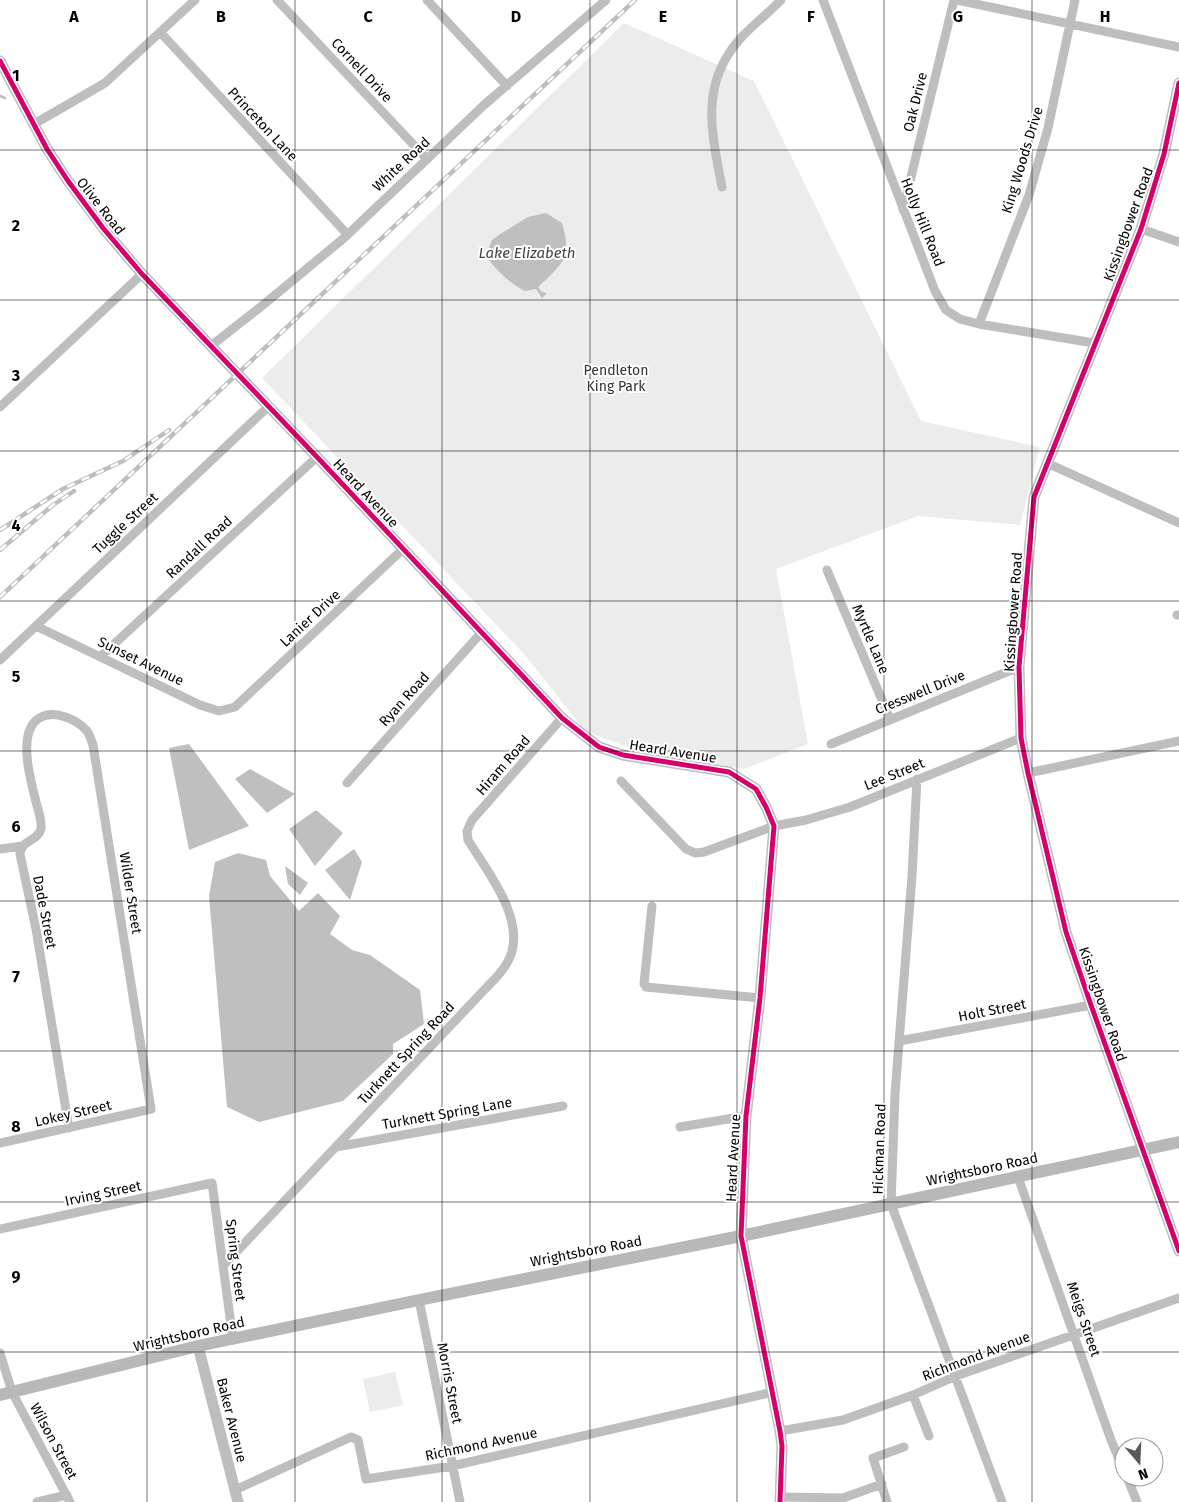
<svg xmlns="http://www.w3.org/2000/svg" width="1179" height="1502" viewBox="0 0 1179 1502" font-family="'Fira Sans',sans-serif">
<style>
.green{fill:#ececec}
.water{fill:#bfbfbf}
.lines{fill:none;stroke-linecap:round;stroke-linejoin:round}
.stream{stroke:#bfbfbf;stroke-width:2.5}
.minor{stroke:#bebebe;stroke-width:9}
.tertiary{stroke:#bebebe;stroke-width:11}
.secondary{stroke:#b8b8b8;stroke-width:12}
.rail-casing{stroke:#bebebe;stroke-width:4.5}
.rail{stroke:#fff;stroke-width:2.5;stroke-dasharray:8;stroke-linecap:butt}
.cycleway-casing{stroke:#fff;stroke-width:8}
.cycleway{stroke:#d6006c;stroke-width:5}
.grid{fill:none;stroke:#000;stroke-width:1;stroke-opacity:0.55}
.labels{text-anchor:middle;stroke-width:4;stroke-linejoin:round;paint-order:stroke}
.street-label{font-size:14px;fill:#000;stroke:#fff}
.park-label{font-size:14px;fill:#333;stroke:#fff}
.water-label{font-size:15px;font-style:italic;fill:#444;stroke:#fff}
.grid-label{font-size:16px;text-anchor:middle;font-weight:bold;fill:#000;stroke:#fff;stroke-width:4;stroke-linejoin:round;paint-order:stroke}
</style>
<rect width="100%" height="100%" fill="#fff"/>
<path class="green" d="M624 23 754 81 921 421 1040 447 1020 525 918 516 776 569 808 744 744 769 630 748 585 731 525 655 262 378Z
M395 1372 403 1405 370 1412 363 1379Z"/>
<path class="water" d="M546 213 562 223C565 234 568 245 565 256 563 264 545 281 538 287L542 292 547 293 542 298 536 289 525 291C509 283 496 270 486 256L492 240 500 234 528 217Z
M189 744 249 826 189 850 169 748Z
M250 769 295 794 267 813 235 779Z
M316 810 343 833 315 866 289 829Z
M354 849 362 862 350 900 325 870Z
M238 853 266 860 270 876 299 911 318 893 340 916 330 934 352 950 370 955 420 990 424 1024 393 1044V1054L343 1101 259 1122 227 1107 209 896 215 862Z
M285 866 308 883 300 895 288 884Z"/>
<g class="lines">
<path class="stream" d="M0 96 5 98"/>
<path class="minor" d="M277 0 427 159
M427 0 507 86
M823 0 935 291 946 310 960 319 979 324 1094 343
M957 0 1179 47
M160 32 347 234
M34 124 105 83 195 0
M722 187C712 134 699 86 739 40 752 25 768 14 781 0
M903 210 954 0
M1141 229 1179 242
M979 324 1029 195 1048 128 1075 0
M212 345 263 305 344 238 484 105 606 0
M0 407 142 274
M1047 463 1179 523
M827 570 890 719
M1177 615H1179
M36 626 200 705 219 711 235 707 403 549
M100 657 317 457
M0 660 269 406
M831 744 1019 667
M1028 773 1179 741
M917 779 912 876 895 1094 891 1204 1002 1502
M621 781 686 849 695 853 704 852 774 826 806 820 850 807 1021 738
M347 783 481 633
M0 849 23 846
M652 906 644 984 646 987 760 998
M899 1041 1091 1005
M680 1127 746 1116
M0 1143 151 1109 93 745C91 740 90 735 87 731 74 716 43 705 31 727 21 746 31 782 36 802 38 810 42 820 41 829 38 841 21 840 20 854L36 929 69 1128
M336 1147 563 1106
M1018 1177 1111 1440 1124 1471
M0 1229 212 1183 233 1340
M224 1265 486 988C495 979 505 969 510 957 526 919 487 871 468 840L467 831 472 820 562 718
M419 1300 460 1502
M0 1353 12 1392 70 1502
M913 1395 929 1436
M780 1431 843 1420 913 1395 956 1376 1179 1298
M1127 1477 1137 1502
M235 1490 351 1437 358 1440 366 1479 452 1466 773 1392
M780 1497 843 1498 882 1484
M37 1502 67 1495
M887 1502 873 1458 904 1447"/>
<path class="tertiary" d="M0 61 47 149 68 181 103 228 142 274 317 457 562 718 599 747 623 755 729 772 756 789 766 807 774 826 760 998 746 1116 741 1236 780 1431 782 1446 780 1502
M1179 83 1164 154 1141 229 1034 497 1019 667 1021 738 1028 773 1066 932 1091 1005 1179 1251
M198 1346 238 1502"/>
<path class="secondary" d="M0 1395 198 1346 419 1300 741 1236 1179 1142"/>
<g class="rail-casing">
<path id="rail" d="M0 530 63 489 123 461 169 430
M0 550 53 505 74 491
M0 597 635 0"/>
</g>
<use href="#rail" class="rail"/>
<g class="cycleway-casing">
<path id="cycleway" d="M0 61 47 149 68 181 103 228 142 274 317 457 562 718 599 747 623 755 729 772 756 789 766 807 774 826 760 998 746 1116 741 1236 780 1431 782 1446 780 1502
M1179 83 1164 154 1141 229 1034 497 1019 667 1021 738 1028 773 1066 932 1091 1005 1179 1251"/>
</g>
<use href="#cycleway" class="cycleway"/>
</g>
<path class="grid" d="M147 0V1502M295 0V1502M442 0V1502M590 0V1502M737 0V1502M884 0V1502M1032 0V1502M0 150H1179M0 300H1179M0 451H1179M0 601H1179M0 751H1179M0 901H1179M0 1051H1179M0 1202H1179M0 1352H1179"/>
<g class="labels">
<g class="street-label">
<text transform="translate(362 70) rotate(47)" y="5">Cornell Drive</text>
<text transform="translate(915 102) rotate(-76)" y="5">Oak Drive</text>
<text transform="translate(263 124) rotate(47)" y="5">Princeton Lane</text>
<text transform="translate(1022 160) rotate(-73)" y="5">King Woods Drive</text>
<text transform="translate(401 164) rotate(-43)" y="5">White Road</text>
<text transform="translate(101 206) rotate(52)" y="5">Olive Road</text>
<text transform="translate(923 222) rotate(68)" y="5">Holly Hill Road</text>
<text transform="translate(1128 224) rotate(-70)" y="5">Kissingbower Road</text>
<text transform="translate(366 493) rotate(47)" y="5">Heard Avenue</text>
<text transform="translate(125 523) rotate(-43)" y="5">Tuggle Street</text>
<text transform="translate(199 547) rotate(-43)" y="5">Randall Road</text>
<text transform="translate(1013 612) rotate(-86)" y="5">Kissingbower Road</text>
<text transform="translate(310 618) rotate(-43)" y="5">Lanier Drive</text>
<text transform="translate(871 639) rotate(67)" y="5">Myrtle Lane</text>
<text transform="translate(141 661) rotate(26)" y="5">Sunset Avenue</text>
<text transform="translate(920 692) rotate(-22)" y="5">Cresswell Drive</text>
<text transform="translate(404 699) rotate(-48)" y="5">Ryan Road</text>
<text transform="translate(673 751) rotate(9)" y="5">Heard Avenue</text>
<text transform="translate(503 765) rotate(-49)" y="5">Hiram Road</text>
<text transform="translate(894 774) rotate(-22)" y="5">Lee Street</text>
<text transform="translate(131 893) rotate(81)" y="5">Wilder Street</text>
<text transform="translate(45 912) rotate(79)" y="5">Dade Street</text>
<text transform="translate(1103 1004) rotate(71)" y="5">Kissingbower Road</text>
<text transform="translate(992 1010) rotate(-11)" y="5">Holt Street</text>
<text transform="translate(406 1053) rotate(-47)" y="5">Turknett Spring Road</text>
<text transform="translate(73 1113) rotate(-13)" y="5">Lokey Street</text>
<text transform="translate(447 1113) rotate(-10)" y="5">Turknett Spring Lane</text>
<text transform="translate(879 1149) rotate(-88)" y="5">Hickman Road</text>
<text transform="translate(733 1158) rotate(-87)" y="5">Heard Avenue</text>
<text transform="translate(982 1169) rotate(-12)" y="5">Wrightsboro Road</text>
<text transform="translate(103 1193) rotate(-12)" y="5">Irving Street</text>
<text transform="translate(586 1251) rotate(-11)" y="5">Wrightsboro Road</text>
<text transform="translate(236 1260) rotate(83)" y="5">Spring Street</text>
<text transform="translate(1084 1319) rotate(71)" y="5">Meigs Street</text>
<text transform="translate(189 1334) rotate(-13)" y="5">Wrightsboro Road</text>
<text transform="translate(976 1356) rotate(-21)" y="5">Richmond Avenue</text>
<text transform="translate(450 1383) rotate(79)" y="5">Morris Street</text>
<text transform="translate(232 1420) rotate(76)" y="5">Baker Avenue</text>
<text transform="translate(54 1441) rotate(62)" y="5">Wilson Street</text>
<text transform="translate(481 1444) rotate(-12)" y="5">Richmond Avenue</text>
</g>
<g class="park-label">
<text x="616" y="375">Pendleton<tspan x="616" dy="16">King Park</tspan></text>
</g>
<g class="water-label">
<text x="527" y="258">Lake Elizabeth</text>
</g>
</g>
<g class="grid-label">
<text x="74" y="22">A</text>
<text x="221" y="22">B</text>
<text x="368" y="22">C</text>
<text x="516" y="22">D</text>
<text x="663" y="22">E</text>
<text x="811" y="22">F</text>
<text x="958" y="22">G</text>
<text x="1105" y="22">H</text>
<text x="16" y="81">1</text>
<text x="16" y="231">2</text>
<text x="16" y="381">3</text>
<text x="16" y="531">4</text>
<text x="16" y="682">5</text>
<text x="16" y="832">6</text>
<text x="16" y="982">7</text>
<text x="16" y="1132">8</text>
<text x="16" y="1282">9</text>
</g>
<g transform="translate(1139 1462) rotate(161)"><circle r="24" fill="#ffffff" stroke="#999999"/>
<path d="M0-4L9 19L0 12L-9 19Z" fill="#595959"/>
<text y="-8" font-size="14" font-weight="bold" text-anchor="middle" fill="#000000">N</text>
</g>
</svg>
